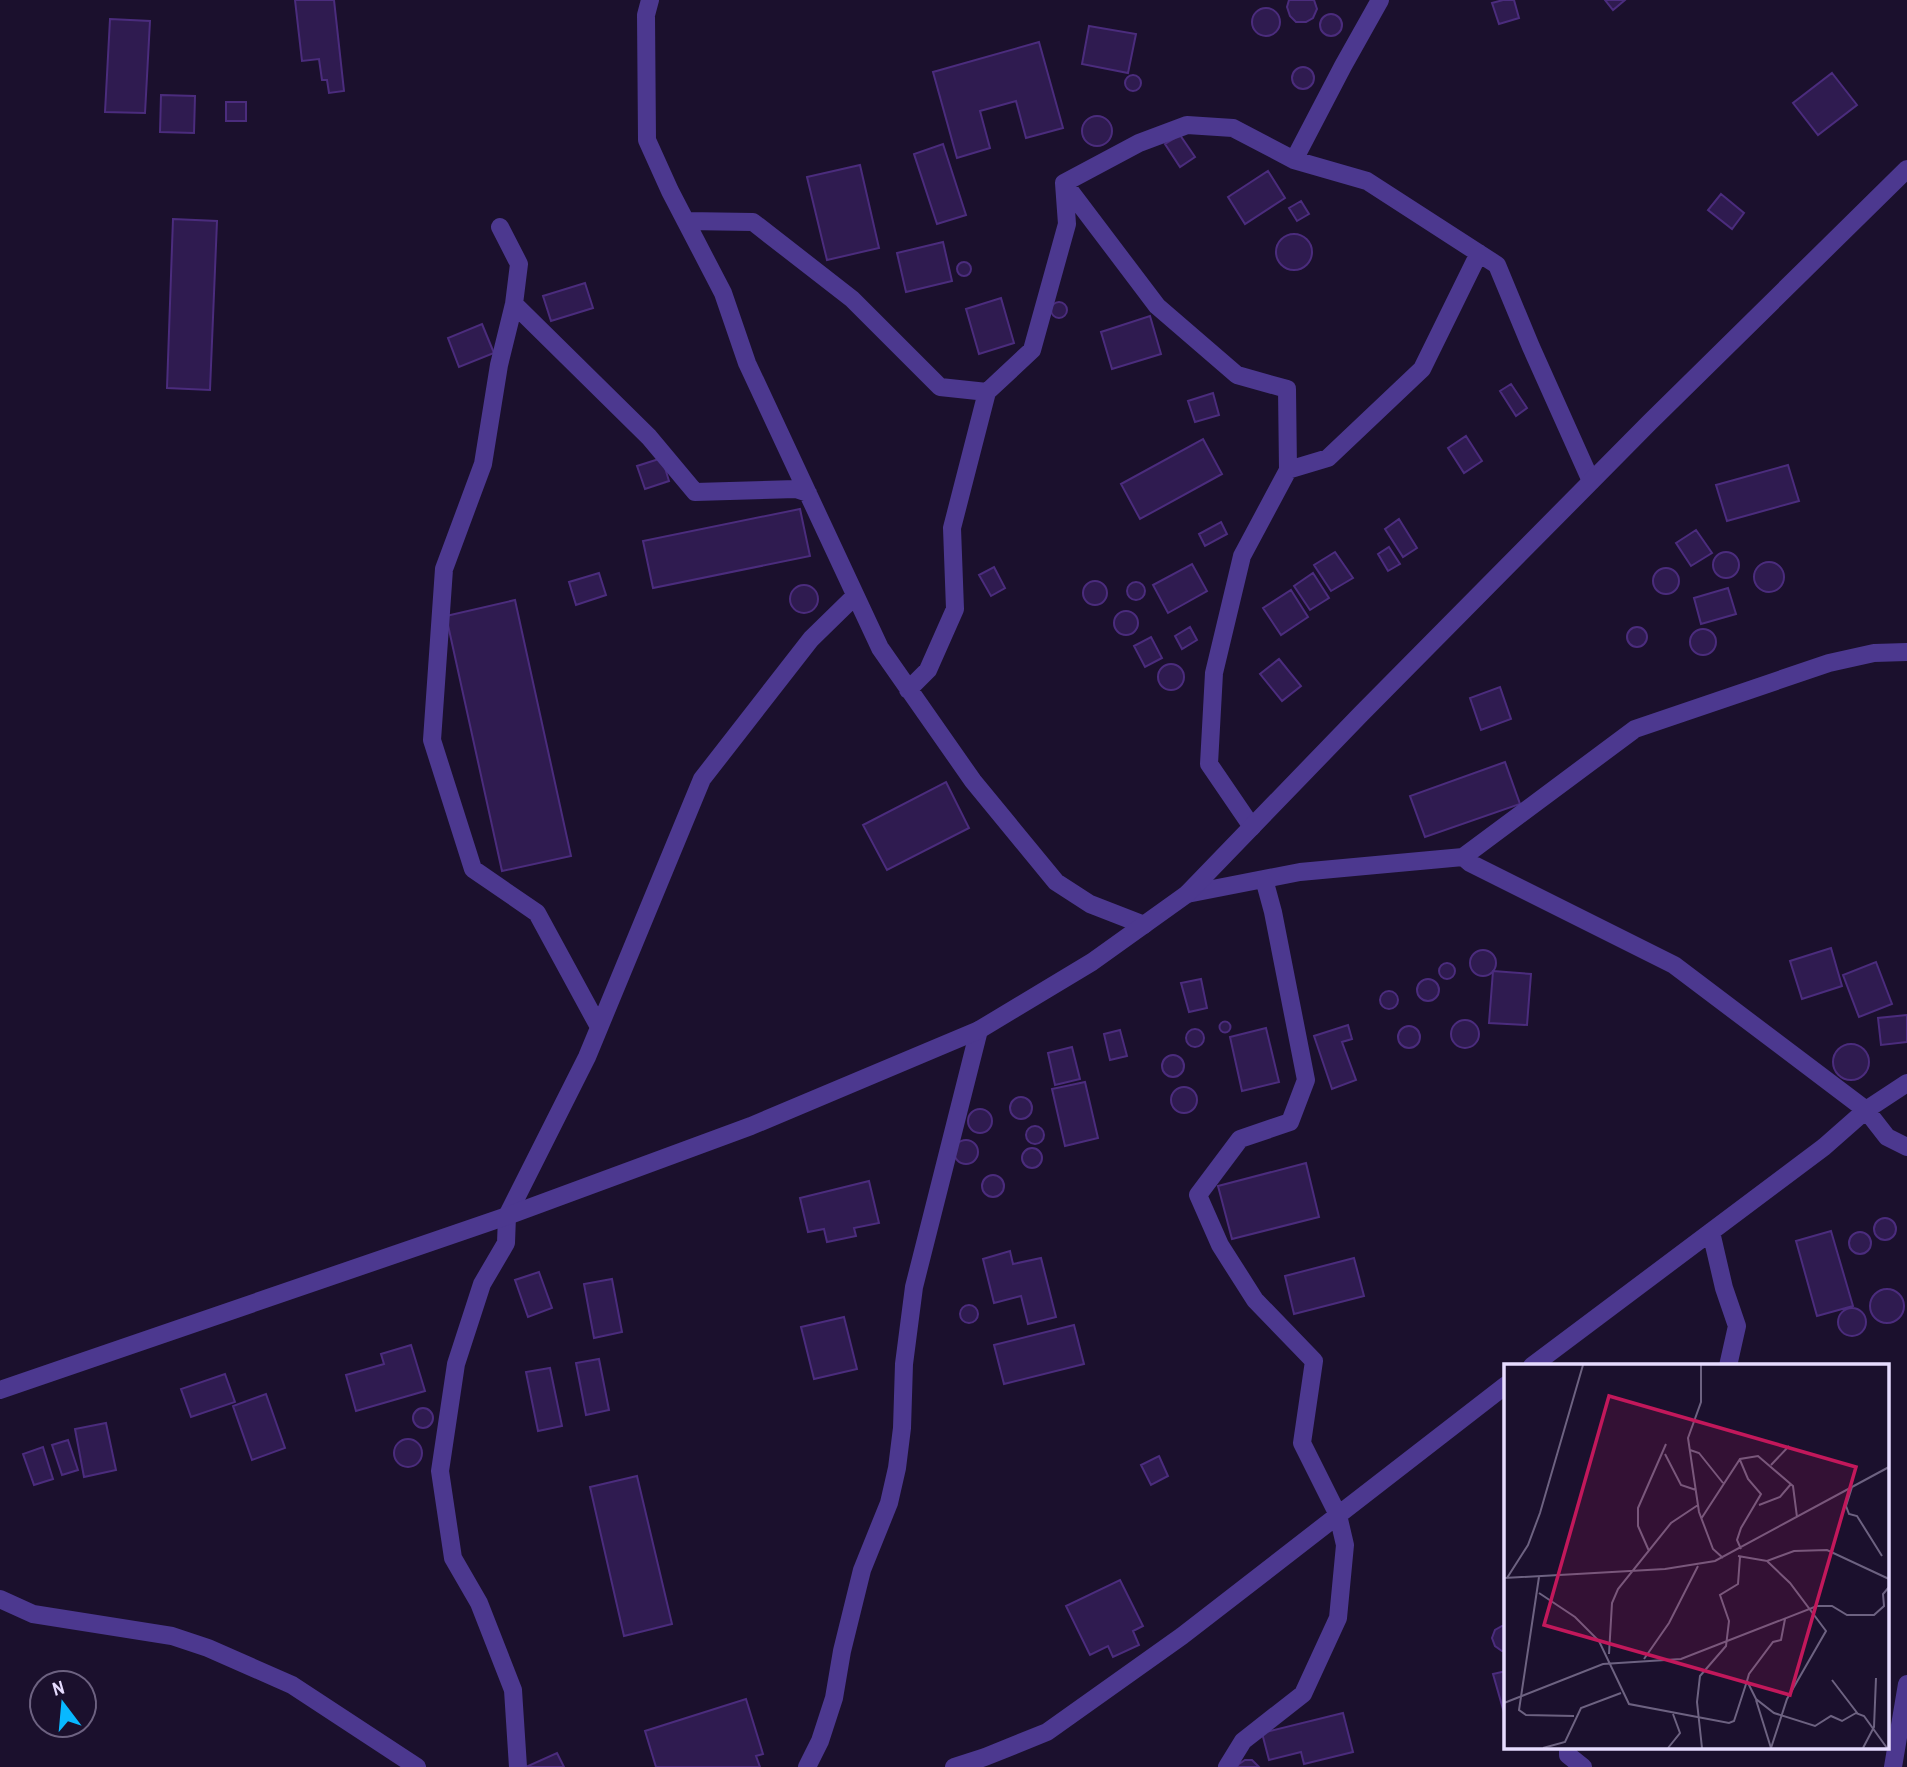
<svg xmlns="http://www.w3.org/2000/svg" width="1907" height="1767" viewBox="0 0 1907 1767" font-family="'Archivo Narrow',sans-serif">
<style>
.building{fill:#2f1b50;stroke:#4b2c7d;stroke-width:2}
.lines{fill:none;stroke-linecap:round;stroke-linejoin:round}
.minor{stroke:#4c388f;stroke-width:18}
.tertiary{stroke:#4c388f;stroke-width:18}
.inset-road{fill:none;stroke:#6d6281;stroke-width:2}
.view{fill:#c2185b;fill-opacity:0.15;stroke:#c2185b;stroke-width:3.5}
.inset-edge{fill:none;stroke:#e7dcff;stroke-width:3.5}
</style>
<rect width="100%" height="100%" fill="#1b102d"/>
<path class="building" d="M295 0H334L344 91 329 93 327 80H322L319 59 302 61Z
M1289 0H1314L1317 9 1313 18 1306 22H1296L1290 16 1287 7Z
M1503 0H1514L1519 18 1499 24 1492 3Z
M1605 0H1625L1613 10Z
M1252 22a14 14 0 1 1 28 0a14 14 0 1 1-28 0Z
M1320 25a11 11 0 1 1 22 0a11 11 0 1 1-22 0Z
M110 19 150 21 145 113 105 112Z
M1089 26 1136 34 1128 73 1082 64Z
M1039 42 1063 128 1026 138 1016 101 980 111 990 148 957 158 933 72Z
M1292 78a11 11 0 1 1 22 0a11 11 0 1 1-22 0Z
M1832 73 1857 105 1818 135 1793 103Z
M1125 83a8 8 0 1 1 16 0a8 8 0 1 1-16 0Z
M161 95 195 96 194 133 160 132Z
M226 102H246V121H226Z
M1082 131a15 15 0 1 1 30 0a15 15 0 1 1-30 0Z
M1180 135 1195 157 1180 167 1165 144Z
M943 144 966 215 937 224 914 154Z
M860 165 879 248 827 260 807 177Z
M1268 171 1285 198 1245 224 1228 197Z
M1721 194 1744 213 1732 229 1708 210Z
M1301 201 1309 214 1297 221 1289 208Z
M173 219 217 221 210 390 167 388Z
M1276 252a18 18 0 1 1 36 0a18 18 0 1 1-36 0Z
M943 242 952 281 906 292 897 253Z
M957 269a7 7 0 1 1 14 0a7 7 0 1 1-14 0Z
M585 283 593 308 551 321 543 296Z
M1001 298 1014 343 979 354 966 309Z
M1051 310a8 8 0 1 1 16 0a8 8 0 1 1-16 0Z
M1150 316 1161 354 1112 369 1101 332Z
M482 324 494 353 459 367 448 338Z
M1511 384 1527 408 1516 416 1500 391Z
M1213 393 1219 415 1195 422 1188 401Z
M1466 436 1482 461 1464 473 1448 448Z
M1203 439 1222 474 1140 519 1121 484Z
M662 458 669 481 645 489 637 466Z
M1788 465 1799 501 1727 521 1716 485Z
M800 509 810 556 653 588 643 541Z
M1399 519 1417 548 1403 557 1385 529Z
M1221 522 1227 534 1205 546 1199 534Z
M1696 530 1712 553 1691 566 1676 543Z
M1389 547 1400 564 1388 571 1378 554Z
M1335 552 1353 578 1331 591 1314 565Z
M1713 565a13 13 0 1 1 26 0a13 13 0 1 1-26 0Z
M1754 577a15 15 0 1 1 30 0a15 15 0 1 1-30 0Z
M1192 564 1207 591 1168 613 1153 585Z
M994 567 1005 588 991 596 979 575Z
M1653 581a13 13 0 1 1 26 0a13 13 0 1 1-26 0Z
M599 573 606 595 576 605 569 582Z
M1313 573 1329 598 1310 610 1294 586Z
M1083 593a12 12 0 1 1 24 0a12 12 0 1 1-24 0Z
M1127 591a9 9 0 1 1 18 0a9 9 0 1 1-18 0Z
M790 599a14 14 0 1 1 28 0a14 14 0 1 1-28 0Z
M1728 588 1736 614 1701 624 1694 598Z
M1291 590 1308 617 1281 635 1263 608Z
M515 600 571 856 502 871 446 616Z
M1114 623a12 12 0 1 1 24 0a12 12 0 1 1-24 0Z
M1190 627 1197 640 1182 649 1175 636Z
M1627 637a10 10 0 1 1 20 0a10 10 0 1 1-20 0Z
M1690 642a13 13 0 1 1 26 0a13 13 0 1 1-26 0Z
M1151 637 1162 658 1145 667 1134 646Z
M1279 659 1301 686 1282 701 1260 674Z
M1158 677a13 13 0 1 1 26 0a13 13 0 1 1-26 0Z
M1500 687 1511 719 1481 730 1470 698Z
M1505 762 1520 804 1425 837 1410 796Z
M946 782 969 828 887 870 863 825Z
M1831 948 1842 986 1802 999 1790 961Z
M1470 963a13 13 0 1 1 26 0a13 13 0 1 1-26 0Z
M1876 962 1892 1004 1859 1017 1843 975Z
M1439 971a8 8 0 1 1 16 0a8 8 0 1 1-16 0Z
M1493 971 1531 974 1527 1025 1489 1023Z
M1417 990a11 11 0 1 1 22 0a11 11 0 1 1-22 0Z
M1201 979 1207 1008 1189 1012 1181 983Z
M1380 1000a9 9 0 1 1 18 0a9 9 0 1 1-18 0Z
M1907 1015V1042L1881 1045 1878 1018Z
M1451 1034a14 14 0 1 1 28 0a14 14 0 1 1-28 0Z
M1219.5 1027a5.5 5.5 0 1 1 11 0a5.5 5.5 0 1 1-11 0Z
M1348 1025 1352 1039 1342 1042 1356 1080 1332 1089 1314 1036Z
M1398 1037a11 11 0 1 1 22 0a11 11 0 1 1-22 0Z
M1266 1028 1279 1082 1242 1091 1230 1037Z
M1186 1038a9 9 0 1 1 18 0a9 9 0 1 1-18 0Z
M1120 1030 1127 1056 1110 1060 1104 1034Z
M1833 1062a18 18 0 1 1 36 0a18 18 0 1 1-36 0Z
M1072 1047 1080 1079 1055 1085 1048 1053Z
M1162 1066a11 11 0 1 1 22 0a11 11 0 1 1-22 0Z
M1085 1082 1098 1138 1065 1146 1052 1089Z
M1171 1100a13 13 0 1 1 26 0a13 13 0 1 1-26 0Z
M1010 1108a11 11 0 1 1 22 0a11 11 0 1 1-22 0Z
M968 1121a12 12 0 1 1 24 0a12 12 0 1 1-24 0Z
M1026 1135a9 9 0 1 1 18 0a9 9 0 1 1-18 0Z
M954 1152a12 12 0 1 1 24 0a12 12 0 1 1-24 0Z
M1022 1158a10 10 0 1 1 20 0a10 10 0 1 1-20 0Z
M1306 1163 1319 1217 1232 1239 1218 1186Z
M982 1186a11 11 0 1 1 22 0a11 11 0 1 1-22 0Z
M869 1181 879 1223 854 1228 856 1236 827 1242 824 1229 808 1232 800 1198Z
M1874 1229a11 11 0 1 1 22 0a11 11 0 1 1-22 0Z
M1831 1231 1853 1306 1817 1316 1796 1241Z
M1849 1243a11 11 0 1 1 22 0a11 11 0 1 1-22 0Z
M1010 1251 1013 1264 1041 1258 1056 1317 1028 1324 1021 1296 994 1303 983 1259Z
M1354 1258 1364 1296 1294 1314 1285 1276Z
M539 1272 552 1308 528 1317 515 1280Z
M612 1279 622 1332 594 1338 584 1284Z
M1870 1306a17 17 0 1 1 34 0a17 17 0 1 1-34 0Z
M960 1314a9 9 0 1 1 18 0a9 9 0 1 1-18 0Z
M1838 1322a14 14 0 1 1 28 0a14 14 0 1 1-28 0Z
M844 1317 857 1369 814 1379 801 1327Z
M1074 1325 1084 1364 1004 1384 994 1345Z
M411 1345 425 1391 356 1411 346 1375 384 1364 381 1354Z
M599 1359 609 1410 586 1415 576 1363Z
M550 1368 562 1426 538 1431 526 1372Z
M225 1374 235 1402 191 1417 181 1389Z
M266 1394 285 1448 252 1460 233 1406Z
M413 1418a10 10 0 1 1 20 0a10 10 0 1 1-20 0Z
M106 1423 116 1470 84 1477 75 1429Z
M394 1453a14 14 0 1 1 28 0a14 14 0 1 1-28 0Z
M68 1440 78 1470 62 1475 52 1445Z
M43 1447 53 1479 34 1485 23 1454Z
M1159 1456 1168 1476 1151 1485 1141 1465Z
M637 1476 672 1624 624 1636 590 1487Z
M1504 1579H1506V1622H1504Z
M1120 1580 1143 1626 1133 1631 1139 1645 1113 1657 1108 1646 1090 1655 1066 1606Z
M1502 1626H1506V1651H1502L1495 1646 1492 1638 1495 1630Z
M1506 1671V1716H1505L1493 1674Z
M746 1699 763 1754 756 1756 760 1767H656L645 1731Z
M1343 1713 1353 1752 1304 1764 1301 1752 1269 1760 1262 1733Z
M557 1753 564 1767H526Z
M1245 1760H1252L1259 1767H1237L1239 1764Z"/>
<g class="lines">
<path class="minor" d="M650 0 646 15 647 140 670 191 723 293 747 363 880 648 973 781 1056 882 1090 904 1144 925
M1294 160 1343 66 1380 0
M1064 183 1157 306 1237 375 1287 389 1288 470 1242 556 1214 673 1209 764 1252 827
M686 221 753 222 852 299 940 387 987 392
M500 227 519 264 514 304 499 365 483 464 444 569 432 740 473 869 537 913 599 1027
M514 304 649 437 695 492 796 489 808 493
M1288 470 1328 458 1422 369 1479 253
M908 690 928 670 955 609 952 528 987 392 1032 350 1067 224 1064 183 1139 143 1187 125 1233 128 1294 160 1367 181 1497 265 1531 347 1591 481
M1463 857 1470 863 1674 965 1866 1110 1887 1137 1907 1147
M1187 894 1300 872 1463 857 1635 729 1829 663 1874 653 1907 652
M1711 1232 1724 1288 1737 1326 1728 1366
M1532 1366 1824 1147 1866 1110 1907 1083
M0 1599 33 1614 172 1636 208 1648 292 1685 417 1767
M1568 1748V1755L1583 1767
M518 1767 513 1690 479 1603 453 1558 440 1471 456 1364 482 1284 506 1243 507 1216 587 1057 702 779 811 639 855 596
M807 1767 820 1741 834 1698 842 1651 862 1570 889 1503 897 1468 902 1428 904 1364 914 1287 979 1030
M954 1767 985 1757 1047 1732 1182 1636 1506 1385
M1227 1767 1243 1741 1303 1694 1338 1618 1345 1545 1338 1515 1302 1443 1314 1361 1255 1300 1220 1245 1198 1195 1240 1139 1290 1122 1306 1080 1273 912 1264 879
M1893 1767 1907 1684"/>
<path class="tertiary" d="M0 1390 507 1216 751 1126 979 1030 1092 962 1187 894 1361 714 1650 422 1907 169"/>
</g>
<g transform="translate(1504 1364)">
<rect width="385" height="385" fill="#1b102d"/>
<path class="inset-road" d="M197 1V38L184 74 195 148 209 185 219 194M186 86 195 89 219 119M161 90 177 121 192 126M236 96 244 115 257 130 237 164 233 176 237 185M267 101 285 82M348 123 342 142 345 150 353 152 378 192M255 141 276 133 287 120M197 155 236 95 254 92 289 122 293 153M145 187 134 162V144L162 80M234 192 263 197 290 187 323 186 385 215M263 197 286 219 322 267 283 335 267 384M35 213 15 346 22 351 70 352M0 214 161 205 211 197 385 103M3 214 24 181 36 149 79 1M35 229 71 253 95 277 125 340 225 359 230 357 243 317M281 255 277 276 269 278 245 310 243 317 252 335 270 349 311 362 327 352 338 357 352 349 360 352 383 384M105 290 108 239 114 225 167 159 194 141M140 295 165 259 194 202M328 316 354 350M252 336 267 384M0 339 99 300 177 295 313 242H328L343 251H370L380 242 379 230 385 223M39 384 61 378 77 344 117 329M164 384 176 369 169 350M198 384 193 338 196 312 222 282 225 257 216 231 234 220 236 193M359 384 370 363 372 314"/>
<path class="view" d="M105 32 352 103 286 331 40 261Z"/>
<rect width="385" height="385" class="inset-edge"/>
</g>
<g transform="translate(63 1704) rotate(344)"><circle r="33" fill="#1b102d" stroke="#6d6281" stroke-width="2"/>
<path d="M0-5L12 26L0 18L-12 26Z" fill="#08b8ff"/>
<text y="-10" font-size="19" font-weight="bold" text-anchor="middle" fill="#e7dcff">N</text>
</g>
</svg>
